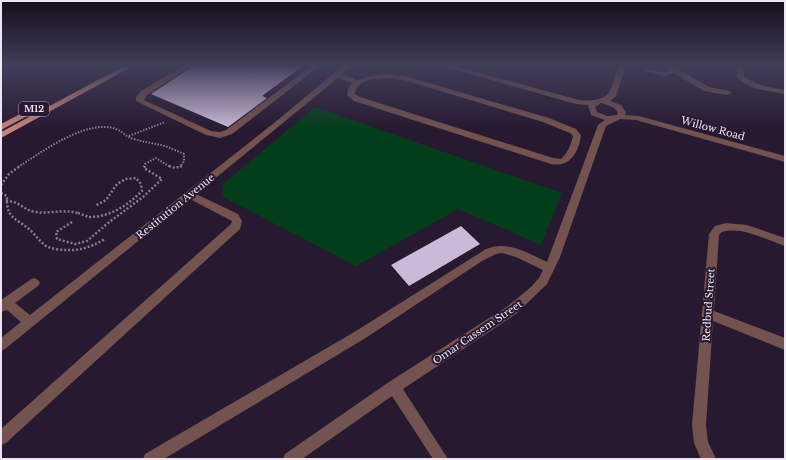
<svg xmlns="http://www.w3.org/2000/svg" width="786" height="460" viewBox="0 0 786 460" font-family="'Libre Baskerville',serif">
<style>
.green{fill:#023e19}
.building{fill:#cbbad7}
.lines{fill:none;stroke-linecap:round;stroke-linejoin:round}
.path-far1{stroke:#877c8e;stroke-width:2;stroke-dasharray:1.5 1.5;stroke-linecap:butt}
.path{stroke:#877c8e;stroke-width:2.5;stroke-dasharray:2 2;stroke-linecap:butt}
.minor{fill:#72534f;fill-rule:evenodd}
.major{fill:#c4857c;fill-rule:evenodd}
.path-bridge{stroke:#877c8e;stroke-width:2.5;stroke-dasharray:2 2;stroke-linecap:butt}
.labels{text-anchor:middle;stroke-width:4;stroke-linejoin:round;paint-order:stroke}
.shield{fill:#271a30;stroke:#b2a8b9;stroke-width:1}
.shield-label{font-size:9px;font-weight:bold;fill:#eee5f4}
.street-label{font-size:10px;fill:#eee5f4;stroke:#271a30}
</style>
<rect width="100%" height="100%" fill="#271a30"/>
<path class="green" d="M315 107 562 193 541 245 458 209 356 266 223 197 222 185Z"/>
<path class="building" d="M195 65H304L262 96 267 98 228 127 151 94Z
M461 226 480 244 409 286 391 265Z"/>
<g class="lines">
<path class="path-far1" d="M129 136 165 122
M18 167C42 152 78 125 107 127 122 128 124 137 134 139 143 142 152 143 161 145 169 147 177 151 184 154V161L180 167
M144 167 145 164 156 158 170 167"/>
<path class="path" d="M169 166 175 168 182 166
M1 185 9 174 20 166
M1 193 7 196C6 218 14 217 29 229 35 234 40 242 46 246 49 248 52 248 55 249 75 252 88 249 105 239
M6 201C20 201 23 210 35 212 49 214 63 209 78 213
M89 217C110 217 127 206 142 191L141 184 136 178 126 179 117 184 106 200 95 206
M72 222 56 232 57 239 75 244 87 241 108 223 143 197 162 179 144 168 145 166"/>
<path class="minor" d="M185 65H193L147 95 144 100 211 131 220 132 226 130 313 65H321L232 134 220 138 206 135 136 101V97L141 91Z
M344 65H352L342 74 357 80 371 76 384 74 405 76 549 118 576 129 581 135C579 152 570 168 551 164L354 101 347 95 348 89 352 83 338 78 196 194 238 214 242 221 240 229 6 443 1 445V429L231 224 232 221 190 199 5 349 1 351V338L21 322 7 310 1 312V300L30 280 34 278 38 280 40 283 38 286 15 303 30 315 274 123ZM389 78 404 80 543 122 570 133 573 136C571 144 568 153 561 159L553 158 360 97 355 94C357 78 376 79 389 78Z
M439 65H451L579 100C612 102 609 93 619 65H626L616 96 610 101 621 105 626 112 625 115 639 116 785 156V162L636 120 620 119 606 126 560 257 547 284 516 314 403 389 448 459H433L392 396 302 459H283L285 454 389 382 508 306 531 287 539 278 543 270 516 257 502 253 496 254 482 261 364 339 164 459H143L145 454 356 331 486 249C507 240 528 253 547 262L598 125 605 120 591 115 588 105 576 104ZM601 103 613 107 618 112 617 115 607 116 597 112 595 107Z
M669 65H676V68L709 87 730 91 731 93 727 95 704 91 674 73 664 76 644 71 647 69 664 72 668 71Z
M737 65H743L744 76C756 86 771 87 785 90V94C769 91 749 90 737 77Z
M726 223 747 225 785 238V246C766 240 742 226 722 232L719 235 714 311 785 338V350L713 321 706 425 708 442 716 459H701L694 443 692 425 709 234 715 226Z"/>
<path class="major" d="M126 65H135L1 138V132Z
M39 104H42L46 106 1 130V124Z"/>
<path class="path-bridge" d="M78 213 89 217"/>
</g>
<linearGradient id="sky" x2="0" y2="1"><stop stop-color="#150e1a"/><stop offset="0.5" stop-color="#413e59"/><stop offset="1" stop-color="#413e59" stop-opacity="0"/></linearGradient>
<rect width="786" height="130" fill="url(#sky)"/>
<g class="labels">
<rect class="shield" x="19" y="102" width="30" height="14" rx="3"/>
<g class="shield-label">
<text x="34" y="112">M12</text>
</g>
<g class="street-label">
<text transform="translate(713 128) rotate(15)" y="4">Willow Road</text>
<text transform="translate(175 206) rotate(-39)" y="4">Restitution Avenue</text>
<text transform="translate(708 305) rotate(-86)" y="4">Redbud Street</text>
<text transform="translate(477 332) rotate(-34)" y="4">Omar Cassem Street</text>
</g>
</g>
<rect width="786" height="460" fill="none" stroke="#eee5f4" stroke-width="4"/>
</svg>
